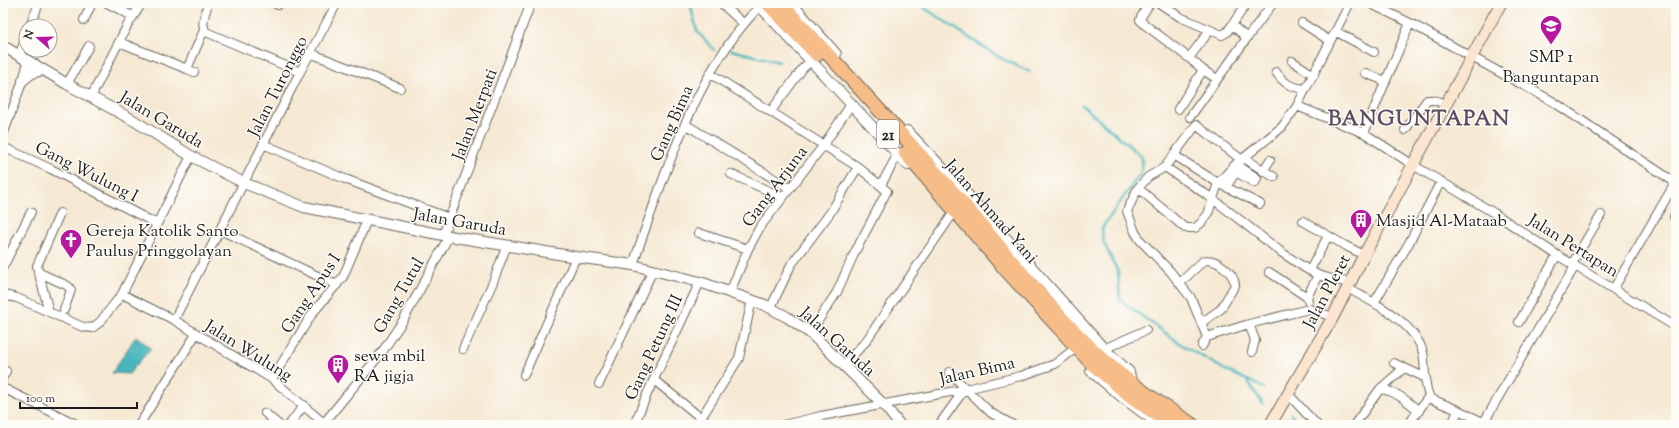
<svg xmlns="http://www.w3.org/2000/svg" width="1679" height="428" viewBox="0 0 1679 428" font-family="'Sorts Mill Goudy',serif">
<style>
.water{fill:#47b7bd;stroke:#326a6c}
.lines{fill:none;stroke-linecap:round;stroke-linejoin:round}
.stream{stroke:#47b7bd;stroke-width:2.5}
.minor-casing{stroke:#68645c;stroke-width:10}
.tertiary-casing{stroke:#68645c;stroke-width:12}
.secondary-casing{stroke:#68645c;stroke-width:13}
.trunk-casing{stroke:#68645c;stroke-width:15}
.minor{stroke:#fff;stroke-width:8}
.tertiary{stroke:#fff;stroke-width:10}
.secondary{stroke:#fce5cf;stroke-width:11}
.trunk{stroke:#f7bd88;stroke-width:13}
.labels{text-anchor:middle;stroke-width:3;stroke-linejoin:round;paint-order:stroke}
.shield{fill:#fdfcf7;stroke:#605f5e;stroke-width:1}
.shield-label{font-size:16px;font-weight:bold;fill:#1c1c1c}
.poi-label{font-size:17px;fill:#1c1c1c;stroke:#fdfcf7;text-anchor:start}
.street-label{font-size:17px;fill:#1c1c1c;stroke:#fdfcf7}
.district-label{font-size:21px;font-weight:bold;letter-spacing:1px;fill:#5e4e62;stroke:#fdfcf7}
</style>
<rect width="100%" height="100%" fill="#fdfcf7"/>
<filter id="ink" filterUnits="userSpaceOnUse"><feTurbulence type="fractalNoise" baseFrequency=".025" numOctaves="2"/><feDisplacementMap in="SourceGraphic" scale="8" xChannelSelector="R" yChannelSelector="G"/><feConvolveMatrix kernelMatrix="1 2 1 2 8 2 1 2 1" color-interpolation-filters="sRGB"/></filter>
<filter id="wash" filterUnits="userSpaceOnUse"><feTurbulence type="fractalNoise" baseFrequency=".012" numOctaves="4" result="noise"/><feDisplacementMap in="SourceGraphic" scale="16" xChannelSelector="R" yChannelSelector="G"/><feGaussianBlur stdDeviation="0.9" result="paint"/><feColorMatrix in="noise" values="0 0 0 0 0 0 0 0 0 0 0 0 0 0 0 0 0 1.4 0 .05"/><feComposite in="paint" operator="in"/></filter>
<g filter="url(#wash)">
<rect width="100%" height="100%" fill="#f6e9d4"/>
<path class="water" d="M136 336 151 348 129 374 112 373Z"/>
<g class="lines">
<path class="stream" d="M690 3 697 31 714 50
M917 3 997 56 1030 72
M731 50 779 62
M1082 105 1142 157V171L1102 228 1103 241 1118 272 1120 300 1182 345 1227 371 1247 380 1263 404
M1248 380 1264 388
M1291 414 1299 425"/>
</g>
</g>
<g filter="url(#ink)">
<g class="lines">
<g class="minor-casing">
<path id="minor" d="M107 3 132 16
M208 3C206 12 200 24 206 32L300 72
M274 3 278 5
M721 3 744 24
M1150 3 1141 17 1140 20 1144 24 1189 58 1203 70 1217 79
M1159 3 1180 17 1222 35 1227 32 1232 25
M1369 3 1410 23 1552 101 1676 183
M84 20 92 3
M1302 23 1330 41
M30 26 39 3
M1335 31 1374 52
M1247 38 1273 3
M119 42 187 69 204 30
M310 53 400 88
M19 56 26 37
M1189 58 1210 30
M1292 61 1314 75
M187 69 194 72
M1276 72C1284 84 1291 87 1305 89
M1365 73 1385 81
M711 74 858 167 887 191 854 254 837 292 810 333
M67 84 89 46
M91 97 127 26 142 3
M1297 106 1364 133 1413 165 1494 213 1557 255 1676 327
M1178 109 1203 70
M771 111 803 68 812 60
M1190 117 1247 38 1232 25 1247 3
M685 124 789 188
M1405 130 1427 100H1433L1447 104
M1364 133 1410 23
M3 135 23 80 28 62
M263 144 345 179 449 218
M3 147 51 169 157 224
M1174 155 1218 183 1260 204
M1244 158 1274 177
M1242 160 1196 125 1165 167 1148 177 1138 188 1127 211 1135 232 1140 240 1170 271 1191 298 1207 337 1249 324 1309 309 1333 317
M1165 167 1213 199 1281 252 1305 268 1318 275 1339 281 1350 282
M1263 171 1270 160
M731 174 782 197
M881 185 898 154
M1226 187 1236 172 1255 183 1257 178 1236 164
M1138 188 1185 228H1195L1201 223 1208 214 1218 183 1235 165 1282 127 1297 106 1350 3
M1674 217 1676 213
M1303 221 1344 245 1364 255
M220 230 337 285
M699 233 748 249
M443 235 531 3
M1572 264 1601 215
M633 265C641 240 650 216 658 193 682 127 710 57 760 6
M3 267 31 212
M1310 270 1328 236
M38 272 68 286 71 290 64 310
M1269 272 1307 297
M1180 283 1203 261C1215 257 1234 272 1235 285L1221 309 1201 323
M1347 288C1373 302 1416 323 1423 353 1426 367 1423 387 1431 399L1458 410 1489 425
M1614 288 1675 183
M730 292 748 249 760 227 823 146 852 103
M122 294 191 156
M3 295 17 298 83 327 92 328 100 322 122 294 174 320 272 379 326 425
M1308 301 1307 297 1318 275
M1374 303 1409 243 1441 181
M771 307 791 265 830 213 858 167
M49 312 37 266 60 213
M174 320 300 72 337 3
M1519 322 1557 255
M1249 324 1255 340 1252 352
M1202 346 1207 337
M463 349 493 282 507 245
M1104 349 1146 330
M1394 363 1426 378
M844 365 866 341 952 215
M949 372 991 413 1013 425
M524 375 576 257
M3 377 6 371
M272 379 312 314 343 277 367 220
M654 380 701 418 704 425
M599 384 653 270
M3 388 78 425
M1380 389 1404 368
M1288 394 1317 425
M265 413 279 425
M701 418 739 358 752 300
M1484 422 1575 266
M324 423 382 352 404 319 449 236
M56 425 60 416
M139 425 196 334
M289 425 304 405
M634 425 648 392 700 282
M783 425 821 416 966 389 1021 376 1055 364 1072 351
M939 425 964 390
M1354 425 1380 389C1396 391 1407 401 1419 411
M1408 425 1429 396
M1452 425 1458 410"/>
</g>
<g class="tertiary-casing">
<path id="tertiary" d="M757 3 908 165
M791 3 836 54
M3 46 67 84 133 120 191 156 244 183 304 207 443 235 576 257 633 265 700 282 765 305 787 317 810 333 822 344 884 405 900 425
M23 80 32 73 42 70
M907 131 965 192 1104 349 1129 372 1131 382
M1091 371 1122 397 1157 423"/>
</g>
<g class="secondary-casing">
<path id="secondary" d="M1270 425 1333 317 1364 255 1501 3"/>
</g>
<g class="trunk-casing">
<path id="trunk" d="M767 3 817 55
M781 3C841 69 902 133 960 200 1006 253 1050 311 1103 359 1130 384 1162 405 1193 425
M905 153 1005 269 1092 364 1130 396 1171 425"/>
</g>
<use href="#minor" class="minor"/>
<use href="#tertiary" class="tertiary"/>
<use href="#secondary" class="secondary"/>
<use href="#trunk" class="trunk"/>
</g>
</g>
<defs>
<g id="school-pin" transform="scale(1.15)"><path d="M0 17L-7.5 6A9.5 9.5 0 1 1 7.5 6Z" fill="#b5179e" stroke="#fdfcf7"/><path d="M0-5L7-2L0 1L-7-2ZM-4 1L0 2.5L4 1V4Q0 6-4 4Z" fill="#fff"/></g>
<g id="building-pin" transform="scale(1.15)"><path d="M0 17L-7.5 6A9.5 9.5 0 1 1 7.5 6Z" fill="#b5179e" stroke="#fdfcf7"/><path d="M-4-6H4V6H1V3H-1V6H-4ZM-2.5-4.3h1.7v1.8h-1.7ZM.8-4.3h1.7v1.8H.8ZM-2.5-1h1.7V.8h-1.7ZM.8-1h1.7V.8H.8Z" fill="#fff"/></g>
<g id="church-pin" transform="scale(1.15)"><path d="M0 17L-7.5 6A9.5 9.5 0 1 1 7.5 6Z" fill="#b5179e" stroke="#fdfcf7"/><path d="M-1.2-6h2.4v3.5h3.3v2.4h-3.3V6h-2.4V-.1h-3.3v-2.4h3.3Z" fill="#fff"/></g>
</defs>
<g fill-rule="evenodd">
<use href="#school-pin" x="1551" y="26"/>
<use href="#building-pin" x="1361" y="220"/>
<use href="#church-pin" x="71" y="240"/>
<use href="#building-pin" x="338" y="365"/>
</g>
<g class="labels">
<rect class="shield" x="877" y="120" width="22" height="28" rx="3"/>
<g class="shield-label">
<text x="888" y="140">21</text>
</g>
<g class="poi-label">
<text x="1551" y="62" text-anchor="middle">SMP 1<tspan x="1551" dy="20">Banguntapan</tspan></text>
<text x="1376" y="226">Masjid Al-Mataab</text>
<text x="86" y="236">Gereja Katolik Santo<tspan x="86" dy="20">Paulus Pringgolayan</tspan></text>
<text x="354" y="361">sewa mbil<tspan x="354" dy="20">RA jigja</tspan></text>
</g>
<g class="street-label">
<text transform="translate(277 86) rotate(-63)" y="6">Jalan Turonggo</text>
<text transform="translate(474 114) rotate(-69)" y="6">Jalan Merpati</text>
<text transform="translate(162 119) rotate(31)" y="6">Jalan Garuda</text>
<text transform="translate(671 123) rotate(-66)" y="6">Gang Bima</text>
<text transform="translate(87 171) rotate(27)" y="6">Gang Wulung I</text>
<text transform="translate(774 186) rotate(-53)" y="6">Gang Arjuna</text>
<text transform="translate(992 211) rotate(49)" y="6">Jalan Ahmad Yani</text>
<text transform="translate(460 221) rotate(10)" y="6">Jalan Garuda</text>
<text transform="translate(1574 245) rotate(32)" y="6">Jalan Pertapan</text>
<text transform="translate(1326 291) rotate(-62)" y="6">Jalan Pleret</text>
<text transform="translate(310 293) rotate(-56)" y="6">Gang Apus I</text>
<text transform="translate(398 295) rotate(-60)" y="6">Gang Tutul</text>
<text transform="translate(838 341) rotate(42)" y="6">Jalan Garuda</text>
<text transform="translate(653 347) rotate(-65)" y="6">Gang Petung III</text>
<text transform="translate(249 350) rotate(32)" y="6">Jalan Wulung</text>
<text transform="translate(977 370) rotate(-13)" y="6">Jalan Bima</text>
</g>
<g class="district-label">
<text x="1419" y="125">BANGUNTAPAN</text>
</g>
</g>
<rect width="1679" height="428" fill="none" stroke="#fdfcf7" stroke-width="16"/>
<g transform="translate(38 38) rotate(290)"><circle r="19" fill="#fdfcf7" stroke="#a3a29f"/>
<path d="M0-3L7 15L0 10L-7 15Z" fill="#b5179e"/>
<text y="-6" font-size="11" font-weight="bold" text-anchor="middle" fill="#1c1c1c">N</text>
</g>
<path d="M20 402v6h117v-6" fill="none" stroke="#1c1c1c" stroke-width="2"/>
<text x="26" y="402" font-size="12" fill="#1c1c1c" stroke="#fdfcf7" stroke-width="3" paint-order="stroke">100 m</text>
</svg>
